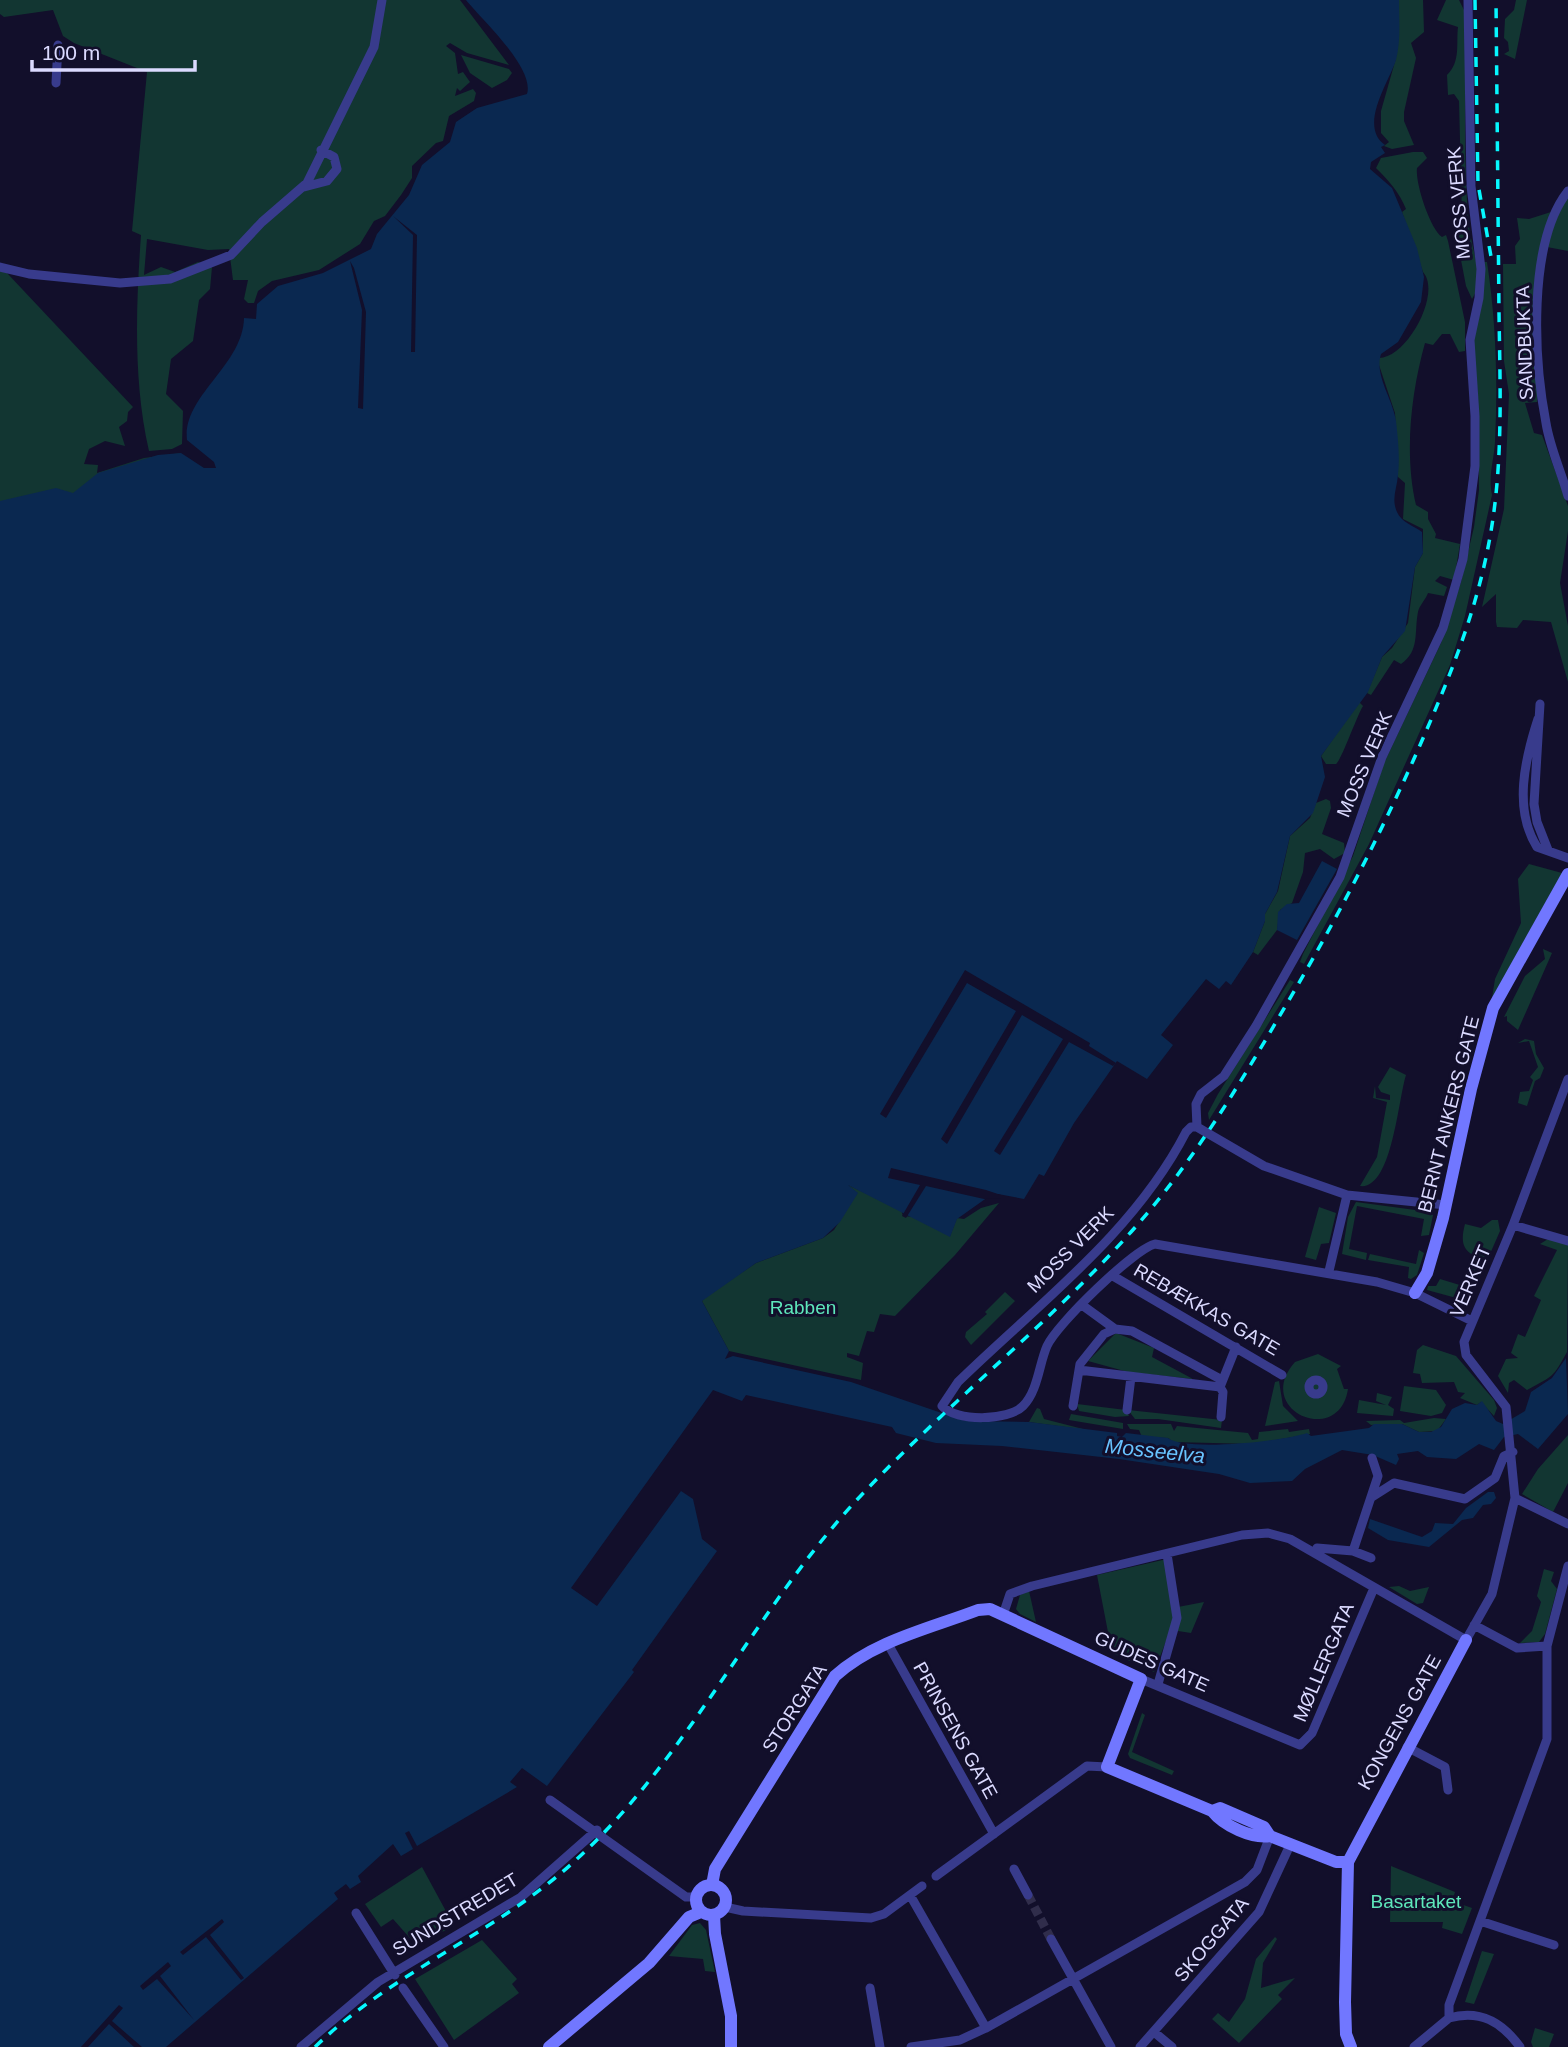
<svg xmlns="http://www.w3.org/2000/svg" width="1568" height="2047" viewBox="0 0 1568 2047" font-family="Helvetica,sans-serif">
<style>
.green{fill:#123632}
.water{fill:#0a2850}
.pier{fill:#120f2b}
.lines{fill:none;stroke-linecap:round;stroke-linejoin:round}
.street-tunnel{stroke:#302d4b;stroke-width:9;stroke-dasharray:9 4.5;stroke-linecap:butt}
.street{stroke:#383b8c;stroke-width:9}
.secondary{stroke:#7177ff;stroke-width:12}
.rail{stroke:#06f8ff;stroke-width:3.5;stroke-dasharray:10 9;stroke-linecap:butt}
.labels{text-anchor:middle;stroke-width:6;stroke-linejoin:round;paint-order:stroke}
.street-label{font-size:19px;fill:#dbdaff;stroke:#120f2b}
.park-label{font-size:19px;fill:#5ee7bb;stroke:#120f2b}
.water-label{font-size:21px;font-style:italic;fill:#68c3ff;stroke:#120f2b}
</style>
<rect width="100%" height="100%" fill="#120f2b"/>
<path class="green" d="M0 0H460L509 65 467 53 450 43 446 46 455 53 458 74 463 72 470 82 460 91 457 88 455 96 473 89 476 93 474 101 449 116 443 141 436 143 412 166V178L401 195 385 216 374 221 360 244 319 270 272 281 258 291 254 303H248L244 299 248 280H233L229 249 208 250 147 239 144 275 161 267 175 272 198 262 212 267 210 289 199 300 193 341 171 359 166 394 183 411 182 444 172 449 149 451C133 382 136 305 141 235L132 231 147 72 74 43 63 36 53 10 4 17 0 14Z
M1399 0H1423L1424 32 1411 43 1416 58 1404 112V121L1414 145 1392 149 1384 146 1389 142 1381 133V111L1396 58Z
M1446 0H1459L1465 12C1467 83 1462 155 1469 226 1471 249 1486 278 1472 299L1466 286 1457 239 1462 217 1459 101 1454 94 1448 95 1447 75C1461 62 1456 43 1458 27L1437 20Z
M1516 0H1527L1515 59 1504 54 1509 51 1508 42 1504 38 1505 19 1514 10Z
M461 55 509 69 512 73 507 80 492 88 470 73Z
M1413 152H1423L1427 158 1417 168C1415 183 1430 229 1442 237L1446 235 1448 241 1465 322V351L1459 352 1450 334H1442L1433 345 1425 343C1411 393 1404 454 1416 505L1428 512V519L1436 534 1435 538 1460 544 1454 580 1440 576 1435 581 1447 587 1444 596 1428 593C1426 599 1419 606 1418 612 1414 632 1420 651 1401 664L1394 660 1371 695 1367 693 1382 657 1392 648 1408 623 1415 567 1423 553V529L1403 519 1405 483 1398 477 1395 413 1379 365V358C1407 358 1442 293 1423 272L1402 212 1406 209C1399 192 1389 181 1376 168L1381 158Z
M1568 195V251L1547 247 1553 226Z
M1551 212 1541 245 1537 402 1525 403 1534 433 1542 435 1568 506V531L1560 583 1568 626V682L1551 622 1523 620 1517 628 1497 627 1496 622V594L1482 607 1504 509 1509 394 1504 361 1503 264H1516L1515 246 1520 239 1517 218 1529 219Z
M1484 262H1487C1496 320 1498 382 1495 442 1494 460 1488 476 1492 495L1465 616 1450 665 1369 844 1304 964 1300 962 1303 954 1353 856 1384 763 1441 643 1461 582 1474 527 1479 490 1478 397 1472 337Z
M0 271 7 273 133 407 128 412 127 421 119 427 125 446 105 441 89 449 84 464 98 465 97 473 144 458 181 453 0 598Z
M1359 702 1363 706C1356 718 1341 761 1336 764H1326L1321 756Z
M1326 799 1330 801 1331 808 1322 834 1344 843 1345 853 1334 859 1320 849 1305 853 1303 872 1292 903 1280 910 1277 930 1258 955 1253 952 1265 921V914L1278 891 1290 836 1310 818 1316 803Z
M1529 864 1562 873 1492 998 1495 979 1521 923 1518 879Z
M1543 949 1552 953 1518 1030 1507 1021V1016L1504 1017 1525 976 1545 959Z
M1290 980 1294 982 1209 1120 1208 1113 1218 1094Z
M1525 1039 1534 1041 1536 1054 1544 1068 1540 1078 1535 1081 1527 1106 1518 1103 1520 1092 1529 1091 1533 1080 1530 1077 1538 1067 1529 1041 1518 1043Z
M1390 1067 1406 1075C1398 1100 1392 1190 1360 1186L1377 1157 1387 1102 1373 1098 1375 1086 1376 1098 1390 1100V1095L1381 1092 1378 1087Z
M848 1185 901 1210 903 1216 915 1217 950 1236 957 1218 964 1219 981 1208 999 1203 955 1255 895 1316 880 1314 874 1332 867 1331 859 1356 847 1353V1357L863 1363 861 1380 729 1351 702 1301 704 1298 756 1263 823 1238 834 1230 857 1193Z
M1356 1202 1430 1212 1433 1215 1429 1235 1421 1236 1424 1219 1357 1206 1349 1249 1367 1253 1366 1260 1342 1254 1348 1217Z
M1319 1207 1336 1213 1329 1243 1321 1244 1316 1260 1305 1257Z
M1492 1220H1498L1500 1231 1479 1279 1473 1277 1468 1289 1474 1292 1471 1302 1427 1290 1428 1286H1436L1440 1279 1463 1286 1473 1255C1460 1248 1462 1236 1465 1224L1481 1228Z
M1548 1239 1568 1244 1567 1352C1552 1379 1554 1375 1527 1390L1514 1380 1509 1383 1508 1393 1498 1376 1506 1359 1518 1358 1511 1353 1518 1334 1525 1337 1541 1300 1534 1296 1557 1250 1540 1244Z
M1419 1250 1424 1253 1417 1275 1411 1279 1408 1278 1409 1267 1368 1260 1370 1254 1416 1264Z
M1005 1292 1015 1301 971 1345 965 1337 966 1332 987 1314 985 1312Z
M1116 1333 1154 1348 1152 1357 1193 1379 1128 1372 1088 1361Z
M1423 1345 1456 1356 1494 1400 1497 1408 1494 1416 1481 1402 1477 1405 1460 1398 1465 1393 1458 1392 1454 1382 1422 1383 1420 1374 1413 1373 1417 1350Z
M1318 1354 1341 1366 1337 1369 1344 1389H1348C1339 1448 1252 1410 1295 1362Z
M1279 1381 1283 1406 1298 1421 1265 1426 1275 1382Z
M1404 1386 1436 1390 1446 1405 1442 1413 1431 1416 1400 1411Z
M1377 1393 1392 1397 1388 1405 1394 1409 1393 1416 1357 1413 1359 1400 1386 1405 1376 1401Z
M1077 1404 1126 1410 1129 1416 1115 1417 1079 1411Z
M1037 1408 1040 1409 1044 1419 1087 1430 1029 1422Z
M1128 1410 1222 1420 1221 1428 1158 1419H1135Z
M1071 1414 1123 1423V1429L1069 1420Z
M1434 1418 1446 1419 1437 1431 1419 1432 1402 1424 1371 1425 1366 1421 1400 1420 1404 1423Z
M1127 1424H1171L1174 1431 1177 1426 1248 1433 1252 1440 1258 1439 1259 1432 1288 1429 1289 1432 1309 1429 1310 1434 1252 1444 1173 1442 1168 1438 1142 1437 1139 1430 1130 1429Z
M1568 1435V1483L1553 1512 1522 1494 1538 1469Z
M1167 1559 1175 1618 1154 1672 1112 1653 1097 1575Z
M1544 1569 1554 1572 1551 1581 1557 1589 1545 1634 1539 1642 1520 1643 1532 1631 1541 1602 1537 1596Z
M1399 1586 1410 1591 1429 1587 1423 1603 1417 1604 1389 1587Z
M1029 1591 1036 1622 1020 1614 1016 1609 1020 1595Z
M1204 1602 1191 1633 1178 1631V1607Z
M1142 1713 1145 1715 1132 1752 1174 1771 1172 1775 1130 1758 1128 1754Z
M1391 1866 1455 1892 1452 1901 1472 1908 1462 1934 1442 1928 1443 1922H1390Z
M422 1867 454 1926 416 1945 393 1919 381 1927 365 1904Z
M700 1923 706 1930 715 1972 705 1971 703 1959 669 1956 692 1925Z
M1275 1937 1277 1939 1263 1963 1261 1988 1295 1978 1278 1995 1282 1999 1239 2043 1212 2019 1218 2013 1229 2022 1245 1999 1256 1959Z
M482 1940 517 1979 512 1984 519 1993 454 2040 415 1979Z
M1482 1951 1494 1954 1474 2004 1465 2002Z
M1535 2028 1554 2034 1549 2047H1533L1531 2042Z"/>
<path class="water" d="M466 0H1399C1399 19 1401 41 1396 60 1389 82 1358 126 1385 145L1381 147 1385 153 1371 162 1370 169 1392 188 1417 248 1424 277 1421 302 1398 342 1381 354C1374 375 1393 399 1396 421 1398 439 1400 457 1398 475 1397 488 1391 499 1397 512 1401 522 1414 526 1422 532L1423 553 1415 567 1405 631 1382 657 1368 692 1321 756 1325 777 1313 813 1290 836 1277 892 1265 914V921L1253 952 1231 985 1226 981 1219 989 1206 979 1161 1035 1173 1045 1147 1079 1117 1061 1074 1123 1044 1176 1039 1174 1024 1199 998 1194 988 1197 957 1219 950 1237 848 1185 858 1193 840 1222 823 1238 756 1263 702 1301 729 1351 725 1359 733 1356 851 1382 965 1421 1029 1422 1117 1433V1436L1122 1437 1126 1433 1168 1438C1185 1452 1284 1441 1307 1433L1311 1436 1369 1428 1374 1424H1402L1419 1432H1431L1441 1427 1452 1409 1465 1403 1477 1405 1482 1401 1496 1421 1503 1424 1525 1411 1531 1392 1552 1378 1566 1358 1568 1414 1538 1449 1518 1434 1504 1437 1494 1450 1479 1444 1456 1459 1427 1457 1418 1451 1397 1454 1399 1459 1396 1465 1373 1455 1342 1450 1305 1469 1292 1481 1250 1483 1219 1474 1119 1459 1002 1446 936 1443 896 1433 892 1427 746 1395 742 1401 713 1390 571 1588 597 1606 681 1491 693 1499 702 1539 717 1551 632 1670 634 1672 547 1786 522 1768 510 1782 517 1787 417 1846 409 1831 405 1833 413 1849 401 1856 393 1844 358 1876 361 1882 350 1889 346 1884 334 1893 338 1899 166 2047H0V501L56 488 73 493 98 473 158 455 181 453 204 468H216L214 462 187 440C182 396 243 366 244 318L256 319 257 304 278 286 323 273 371 249 377 234 409 195 422 165 450 142 456 122 477 108 527 94C535 68 482 20 466 0Z
M1322 861 1337 869 1297 940 1277 930 1278 912 1287 904 1299 903Z
M1488 1492H1494L1496 1498 1491 1504 1483 1505 1473 1518 1462 1520 1429 1547 1388 1540 1368 1528 1370 1519 1422 1537 1432 1531 1435 1523 1453 1524 1466 1508Z"/>
<path class="pier" d="M393 216 417 235 415 352H411L413 235Z
M350 261 354 268 366 312 363 409 358 408 362 310Z
M965 970 1090 1043 1089 1046 1116 1063 1113 1066 1069 1042 1000 1155 994 1151 1063 1039 1022 1015 947 1144 941 1139 1016 1011 967 983 886 1118 880 1114Z
M891 1168 986 1190 1001 1195V1198L984 1199 926 1186 906 1218 902 1216 920 1185 888 1178Z
M222 1919 224 1922 210 1935 244 1978 241 1980 206 1937 183 1955 180 1952Z
M168 1962 171 1966 160 1976 194 2020 157 1979 143 1990 140 1986Z
M119 2005 123 2008 112 2021 142 2047H134L109 2024 88 2047H81Z"/>
<g class="lines">
<path class="street-tunnel" d="M1028 1895 1051 1939"/>
<path class="street" d="M1468 0 1471 186 1481 269 1479 298 1470 340 1475 416V466L1463 559 1443 628 1382 757 1340 877 1256 1026 1224 1076 1201 1094 1196 1104 1197 1127H1191L1186 1132C1134 1233 1038 1304 958 1382L942 1406C956 1422 1008 1421 1023 1406 1038 1391 1039 1364 1047 1346 1057 1324 1133 1250 1155 1244L1377 1282 1415 1293 1472 1321
M56 83 58 45
M304 187 327 181 337 169 334 157 321 150
M1568 191C1527 243 1534 361 1546 423 1550 448 1561 471 1568 496
M0 267 29 274 120 283 170 279 231 255 262 222 307 183 374 47 382 0
M1540 704 1534 804 1537 822 1548 850
M1538 719C1525 759 1513 809 1537 847L1568 858
M1197 1127 1264 1166 1347 1195 1446 1205
M1513 1225 1568 1241
M1329 1271 1347 1195
M1113 1276 1282 1375
M1082 1305 1115 1329
M1079 1370 1220 1387
M1309 1387a7 7 0 1 1 14 0a7 7 0 1 1-14 0Z
M1073 1406 1080 1364 1104 1334 1115 1329 1132 1331 1222 1380
M1127 1410 1131 1377
M1221 1417 1223 1392 1220 1387 1236 1347
M1372 1497 1394 1483 1465 1499 1495 1478 1504 1456 1513 1452
M1515 1498 1568 1524
M1317 1548 1353 1551 1378 1476 1372 1458
M1353 1551 1371 1558
M1003 1615 1010 1594 1032 1586 1242 1535 1268 1533 1290 1539 1466 1640 1492 1594 1515 1498 1506 1407 1466 1355 1464 1342 1513 1225 1568 1079
M1474 1625 1517 1648 1547 1646
M888 1644 994 1834
M1141 1679 1300 1745 1312 1733 1374 1588
M1158 1684 1177 1618 1167 1554
M1407 1747 1445 1767 1448 1790
M550 1800 686 1897H696
M1014 1869 1028 1895
M936 1876 1087 1766 1107 1767
M910 1895 986 2028
M725 1907 743 1911 871 1918 884 1914 922 1886
M356 1913 395 1975
M1480 1921 1554 1945
M1051 1939 1111 2047
M403 1988 444 2047
M870 1988 880 2047
M1449 2018C1480 2009 1502 2022 1520 2047
M1154 2032 1172 2047
M301 2047 378 1982 521 1897 597 1830
M911 2047 960 2040 986 2028 1245 1882 1257 1870 1270 1836
M1140 2047 1259 1912 1291 1843
M1414 2047 1449 2018V2005L1547 1739V1646L1568 1566"/>
<path class="secondary" d="M1415 1293 1427 1273 1443 1218 1471 1089 1493 1008 1568 874
M1212 1811 1220 1808 1264 1827 1270 1836
M696 1900a15 15 0 1 1 30 0a15 15 0 1 1-30 0Z
M712 1885 715 1869 835 1676C873 1641 931 1628 978 1610L990 1609 1141 1679 1107 1767 1212 1811C1224 1826 1252 1839 1270 1836L1336 1862H1348
M714 1915 715 1934 731 2016V2047
M549 2047 649 1963 689 1917 701 1912
M1351 2047 1346 2034 1345 2002 1348 1862 1466 1640"/>
<path class="rail" d="M1475 0 1478 184 1492 262
M315 2047C393 1971 498 1933 578 1858 689 1756 753 1613 854 1503 942 1408 1045 1328 1131 1232 1192 1164 1240 1084 1286 1005 1333 926 1375 845 1413 761 1447 684 1479 609 1492 525 1503 455 1500 383 1499 313 1498 208 1497 104 1496 0"/>
</g>
<g class="labels">
<g class="street-label">
<text transform="translate(1458 203) rotate(-95)" y="7">MOSS VERK</text>
<text transform="translate(1524 343) rotate(-92)" y="7">SANDBUKTA</text>
<text transform="translate(1364 764) rotate(-67)" y="7">MOSS VERK</text>
<text transform="translate(1448 1114) rotate(-76)" y="7">BERNT ANKERS GATE</text>
<text transform="translate(1070 1249) rotate(-45)" y="7">MOSS VERK</text>
<text transform="translate(1470 1281) rotate(-67)" y="7">VERKET</text>
<text transform="translate(1207 1309) rotate(30)" y="7">REBÆKKAS GATE</text>
<text transform="translate(1152 1661) rotate(24)" y="7">GUDES GATE</text>
<text transform="translate(1323 1662) rotate(-67)" y="7">MØLLERGATA</text>
<text transform="translate(794 1708) rotate(-57)" y="7">STORGATA</text>
<text transform="translate(1399 1722) rotate(-61)" y="7">KONGENS GATE</text>
<text transform="translate(956 1730) rotate(61)" y="7">PRINSENS GATE</text>
<text transform="translate(455 1914) rotate(-31)" y="7">SUNDSTREDET</text>
<text transform="translate(1211 1939) rotate(-50)" y="7">SKOGGATA</text>
</g>
<g class="park-label">
<text x="803" y="1314">Rabben</text>
<text x="1416" y="1908">Basartaket</text>
</g>
<g class="water-label">
<text transform="translate(1155 1451) rotate(6)" y="7">Mosseelva</text>
</g>
</g>
<path d="M32 60v10h163v-10" fill="none" stroke="#dbdaff" stroke-width="3.5"/>
<text x="42" y="60" font-size="21" fill="#dbdaff" stroke="#120f2b" stroke-width="5" paint-order="stroke">100 m</text>
</svg>
